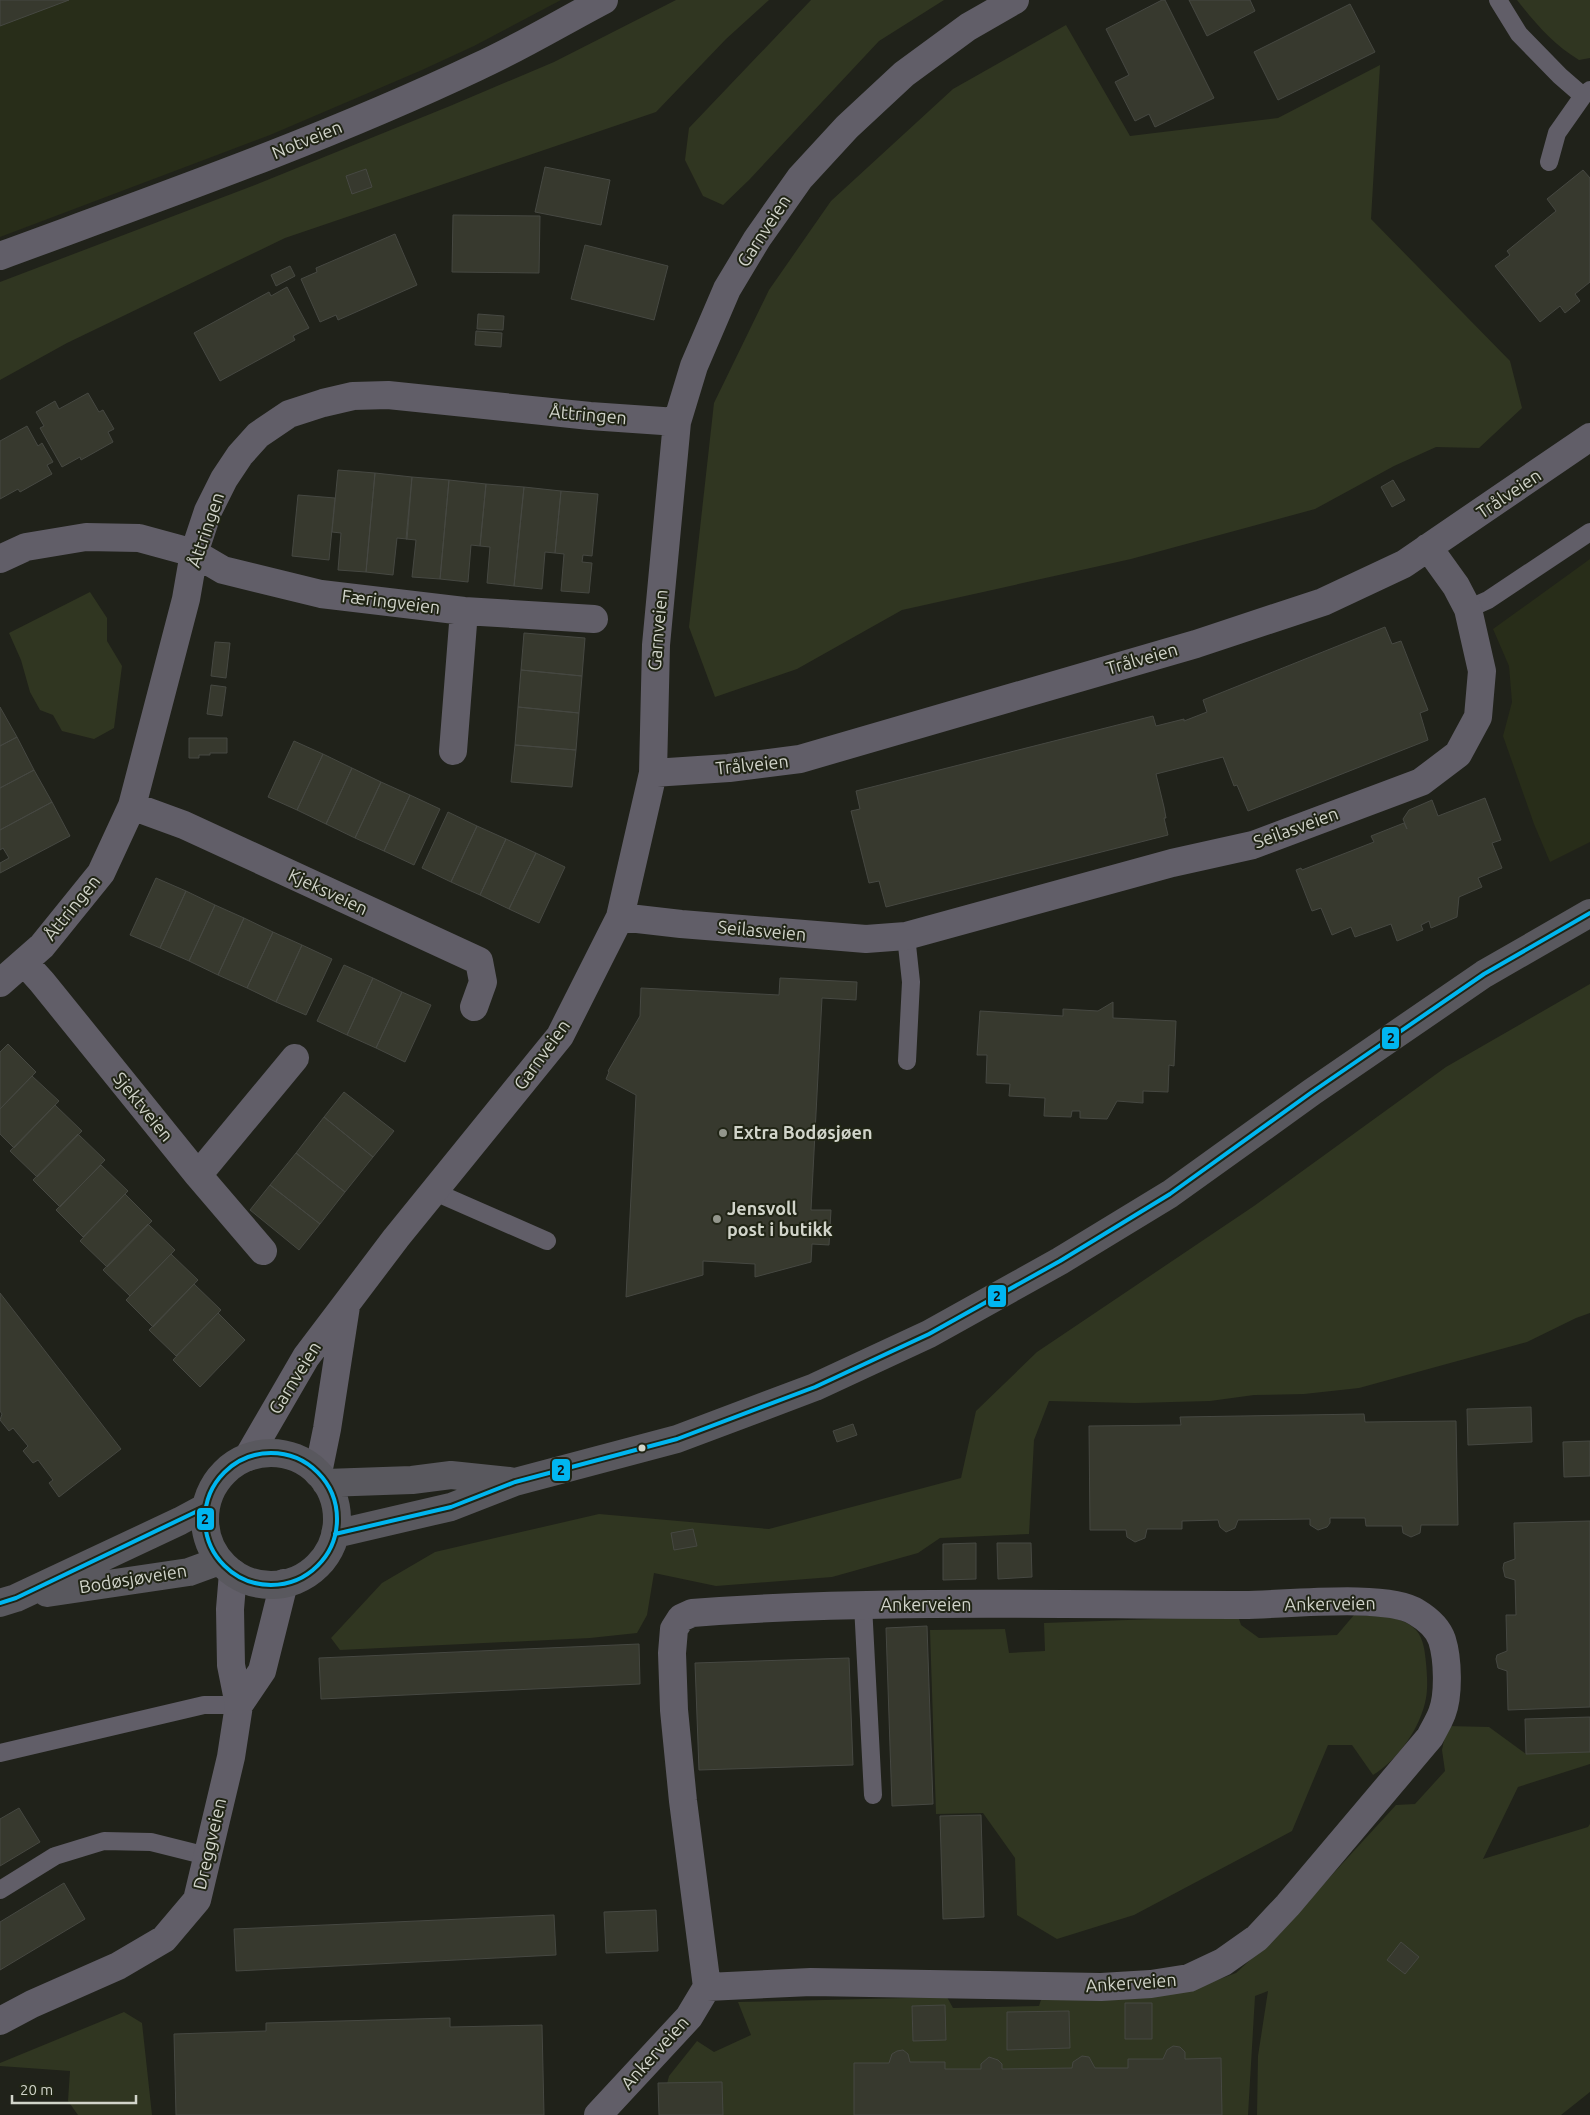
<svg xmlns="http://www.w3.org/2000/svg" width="1590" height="2115" viewBox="0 0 1590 2115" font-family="Ubuntu,sans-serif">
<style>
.built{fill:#282d19}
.green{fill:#303621}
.building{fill:#37392e;stroke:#464842}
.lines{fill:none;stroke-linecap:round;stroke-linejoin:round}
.lane{stroke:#615e68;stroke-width:18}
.street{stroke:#615e68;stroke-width:28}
.secondary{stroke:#59585e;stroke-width:28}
.bus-1-casing{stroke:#212516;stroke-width:8}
.bus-1{stroke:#00b6f0;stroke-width:4}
.poi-dot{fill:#93968c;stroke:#212516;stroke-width:2}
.bus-dot{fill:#d1d4ca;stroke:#212516;stroke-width:2}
.labels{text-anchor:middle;stroke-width:4;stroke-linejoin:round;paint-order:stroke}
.street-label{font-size:18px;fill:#d1d4ca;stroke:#212516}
.poi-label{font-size:18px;font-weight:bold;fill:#d1d4ca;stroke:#212516;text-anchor:start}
.line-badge{stroke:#212516;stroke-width:2}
.pale-badge-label{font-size:14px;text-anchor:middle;font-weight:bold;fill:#111}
</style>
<rect width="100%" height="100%" fill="#20221a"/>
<path class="built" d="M0 0H561L474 46 422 70 270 135 0 237Z
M1590 559V842L1550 862 1534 824 1503 736 1512 702 1509 666 1493 629Z"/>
<path class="green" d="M676 0H769L726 39 656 112 285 238 67 343 0 380V282L255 185 450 106 554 62Z
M811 0H944L879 41 749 180 723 205 703 196 685 160 689 128Z
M1517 0H1590V58L1579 60C1553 44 1536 24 1517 0Z
M1066 25 1130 136 1278 118 1380 65 1371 219 1510 361 1522 408 1479 448 1436 447 1394 466 1315 509 1131 559 902 610 797 669 715 697 689 627 714 403 769 290 831 201 953 89Z
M90 592 107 618V641L122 666 114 728 94 739 62 731 53 715 40 710 30 692 21 660 9 633Z
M1590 984V1313L1576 1318 1527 1342 1359 1388 1304 1394 1254 1395 1210 1401 1135 1403 1049 1401 1034 1440 1029 1534 940 1538 918 1553 832 1577 716 1586 654 1573 647 1615 637 1633 590 1638 340 1650 331 1638 382 1583 435 1552 599 1514 769 1529 961 1478 976 1411 1037 1352 1254 1206 1446 1067Z
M1354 1615C1374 1617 1401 1614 1416 1630 1424 1639 1425 1653 1426 1663 1427 1674 1428 1687 1426 1698 1421 1727 1398 1760 1373 1775L1352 1745H1328L1292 1831 1134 1915 1057 1939 1017 1915 1015 1858 983 1813 936 1814 930 1630 1005 1629 1009 1653 1045 1651 1044 1623 1238 1616 1241 1625 1259 1638 1337 1635Z
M1447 1726 1489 1727 1526 1754 1590 1752V1764L1518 1787 1483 1859 1588 1827 1590 1824V2092L1561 2115H1257L1258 2056 1268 1991 1255 1996 1248 2115H659L669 2076 697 2041 714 2052 751 2035 738 2002 947 1997 953 2008 1039 2006 1042 1997 1193 1989 1236 1973 1275 1937 1396 1805 1415 1804 1445 1771 1442 1750Z
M124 2012 142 2023 152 2115H78L68 2101 70 2071 0 2066V2063Z"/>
<path class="building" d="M0 0H69L0 26Z
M1162 0H1165L1214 98 1155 127 1149 114 1135 121 1115 82 1129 75 1106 29Z
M1189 0H1250L1255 11 1207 36Z
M1350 4 1375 52 1278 100 1254 52Z
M545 167 610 180 601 225 535 212Z
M366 169 372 187 352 194 346 176Z
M1583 170 1590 178V282L1575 294 1580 301 1565 313 1560 306 1540 322 1495 266 1510 255 1507 251 1556 211 1547 199Z
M453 215 540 216 539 273 452 272Z
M395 234 417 285 338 320 336 315 320 322 301 279 317 272 316 268Z
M585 245 668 266 654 320 571 299Z
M290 266 295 276 276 286 271 275Z
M287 287 309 328 293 336 295 340 220 381 194 333 269 292 271 296Z
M478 314 504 316 503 330 477 329Z
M476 331 502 333 501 347 475 345Z
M88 393 99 412 103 410 114 429 108 432 113 442 81 460 80 457 62 467 40 428 44 426 36 412 55 401 59 409Z
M27 426 38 446 42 443 53 462 47 465 52 474 20 492 18 489 0 499V441Z
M338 470 375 473 366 572 338 570 341 533 332 532Z
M375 473 412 477 407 539 397 538 393 575 366 572Z
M412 477 449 480 440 579 412 577 416 540 406 539Z
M449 480 486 484 480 546 471 545 468 582 440 579Z
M1393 480 1405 500 1392 507 1381 487Z
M486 484 524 487 514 586 487 583 490 547 480 546Z
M524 487 561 491 555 553 545 552 542 589 514 586Z
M561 491 598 494 592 556 583 555 582 562 592 563 589 593 561 591 564 554 555 553Z
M298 495 335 498 329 560 292 556Z
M1385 627 1392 644 1401 641 1428 710 1420 713 1428 740 1248 811 1237 785 1234 786 1223 757 1156 774 1164 807 1166 818H1164L1168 835 886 907 879 881 869 883 851 811 860 809 856 791 1153 716 1156 726 1184 719V721L1207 712 1203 700Z
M524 633 585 638 582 676 521 670Z
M215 642 230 643 226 678 211 676Z
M521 670 582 676 579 713 518 707Z
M211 685 226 687 222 716 207 714Z
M0 707 17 737 0 746Z
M518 707 579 713 576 750 515 745Z
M17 737 34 770 0 788V746Z
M189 738H227V753H210V755H199V758H189Z
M294 741 323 754 297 810 268 797Z
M515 745 576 750 572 787 511 782Z
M323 754 352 768 326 824 297 810Z
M352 768 381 782 355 838 326 824Z
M34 770 52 802 0 830V788Z
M381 782 410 795 384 851 355 838Z
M410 795 440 809 414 865 384 851Z
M1485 798 1501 840 1492 843 1502 868 1478 878 1482 887 1459 897 1457 917 1431 928 1429 921 1421 925 1423 930 1397 941 1391 924 1355 937 1351 927 1332 935 1321 908 1312 911 1296 870 1301 868 1302 870 1374 842 1371 836 1404 823 1407 829 1403 819 1409 810 1432 800 1438 816Z
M52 802 70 836 0 873V863L9 858 3 848 0 850V830Z
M448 812 477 826 451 882 422 868Z
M477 826 506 839 480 895 451 882Z
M506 839 536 853 509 909 480 895Z
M536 853 565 867 539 923 509 909Z
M156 878 186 891 160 948 130 935Z
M186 891 215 905 189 961 160 948Z
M215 905 244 918 218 975 189 961Z
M244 918 273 932 247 988 218 975Z
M273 932 302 945 276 1002 247 988Z
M302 945 332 959 306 1015 276 1002Z
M344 965 373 978 347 1035 317 1021Z
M373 978 402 992 376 1048 347 1035Z
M780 978 857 982 856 1000 822 998 811 1210H831L829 1245 812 1244 811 1262 755 1277V1264L703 1261V1275L626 1297 636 1095 606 1079 609 1072 608 1071 640 1016 641 988 779 995Z
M402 992 431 1005 405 1062 376 1048Z
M1113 1002V1018L1176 1021 1174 1066 1169 1065 1168 1092 1143 1091V1103L1117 1101 1107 1119 1080 1118V1111H1072L1071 1117 1044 1116 1045 1098 1009 1096 1010 1084 986 1083 987 1055H977L980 1011 1063 1016V1009L1098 1011Z
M8 1044 36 1072 0 1109V1052Z
M32 1076 59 1101 14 1148 0 1134V1109Z
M344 1092 394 1131 373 1157 324 1117Z
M55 1105 82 1131 37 1177 10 1151Z
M324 1117 373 1157 345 1192 296 1153Z
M78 1134 105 1160 60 1207 33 1180Z
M296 1153 345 1192 320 1224 270 1185Z
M101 1165 128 1191 83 1237 56 1210Z
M270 1185 320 1224 299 1250 250 1210Z
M125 1194 152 1221 107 1267 80 1241Z
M148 1224 175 1250 130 1296 103 1270Z
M171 1254 198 1280 153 1327 126 1300Z
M194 1284 221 1310 176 1356 149 1330Z
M0 1293 121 1449 59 1497 49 1483 53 1480 38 1460 33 1463 23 1451 28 1446 13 1428 9 1431 0 1420 2 1414 0 1411Z
M218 1313 245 1340 200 1387 173 1360Z
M1531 1407 1532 1442 1468 1445 1467 1409Z
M1364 1414 1365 1422 1456 1421 1458 1525H1421L1420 1533 1411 1537 1403 1533 1402 1526H1366L1365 1518H1330V1523L1327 1527 1318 1530 1310 1525V1519L1238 1520 1235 1528 1226 1532 1220 1527 1218 1520 1182 1521V1529H1147L1145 1538 1135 1542 1127 1537 1126 1530H1090L1089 1426 1181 1425 1180 1417Z
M853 1424 857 1435 837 1442 833 1431Z
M1590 1441V1476L1564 1477 1563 1442Z
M1590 1521V1707L1508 1710 1507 1671 1498 1668 1496 1659 1497 1655 1507 1651 1506 1615H1516L1515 1580 1505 1577 1503 1568 1504 1563 1515 1559 1514 1523Z
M693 1529 697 1546 674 1550 671 1533Z
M976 1543V1579L943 1580V1544Z
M997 1543H1031L1032 1577 998 1579Z
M927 1626 933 1804 892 1806 886 1628Z
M639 1644 640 1684 321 1699 319 1658Z
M849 1658 853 1765 699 1770 695 1663Z
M1590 1717V1752L1526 1754 1525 1719Z
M19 1808 40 1842 0 1866V1819Z
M981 1815 984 1917 943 1919 940 1816Z
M64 1883 85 1919 0 1970V1922Z
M656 1910 658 1951 606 1953 604 1912Z
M554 1915 556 1955 236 1971 234 1929Z
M1401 1942 1419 1957 1405 1974 1387 1960Z
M1125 2003H1152V2039H1125Z
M945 2005 946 2040 913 2041 912 2006Z
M1069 2011 1070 2048 1007 2050V2012Z
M450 2018V2027L542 2025 544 2115H176L174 2034 266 2031V2023Z
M1173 2046 1180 2047 1185 2052V2059L1221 2058 1222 2115H854V2063H889L892 2054 897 2051 903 2050 908 2054 910 2062H945V2069H981V2064L989 2057 998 2060 1002 2064V2069L1072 2068 1073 2062 1082 2056 1089 2057 1095 2068H1128V2059H1163L1167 2050Z
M722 2082 723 2115H659L658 2083Z"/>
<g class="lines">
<path class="lane" d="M1498 0 1519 34 1560 76 1583 96 1590 90
M1549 162 1557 133 1583 96
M1468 609 1488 600 1590 532
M906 936 911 982 907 1061
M435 1192 547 1241
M863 1605 873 1795
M0 1753 204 1705H239
M0 1890 55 1856 104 1841 151 1842 207 1856"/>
<path class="street" d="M0 256C160 197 323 140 477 67 521 47 562 22 604 0
M0 559 26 547 86 537 139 538 194 553 223 570 321 594 464 611 594 619
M453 751 464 611
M653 773 729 768 800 759 1196 644 1323 602 1404 564 1590 437
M132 806 184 825 479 961 483 982 474 1007
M620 917 681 924 866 939 906 936 1172 863 1253 845 1421 782 1458 754 1478 717 1482 671 1468 609 1456 586 1428 547
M24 962 42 982 198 1175 263 1251
M0 983 42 946 101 873 132 806 186 599 194 553 208 511 224 479 240 455 258 435 289 414 323 403 353 396 388 395 590 416 677 422
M198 1175 295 1058
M248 1457 306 1357 396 1238 560 1036 620 917 653 773 656 645 677 422 694 366 727 289 757 239 800 178 847 127 904 74 968 27 1015 0
M318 1473 327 1429 346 1306
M239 1705 262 1671 284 1583
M0 2021 32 2004 118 1966 164 1939 197 1900 231 1757 239 1705 231 1665 230 1609 233 1573
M598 2115 689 2017 707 1987 811 1982 1101 1987 1151 1984 1189 1978 1223 1962 1257 1938 1288 1905 1430 1737C1434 1729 1439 1721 1442 1713 1449 1695 1448 1659 1442 1640 1438 1628 1426 1618 1416 1612 1387 1593 1282 1605 1244 1605 1060 1605 875 1599 692 1613L681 1618 674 1629 672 1653 674 1710 683 1801 707 1987"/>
<path class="secondary" d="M205 1519a66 66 0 1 1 132 0a66 66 0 1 1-132 0Z
M326 1483 412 1480 451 1475 509 1481
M335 1534 451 1507 515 1482 677 1439 815 1387 929 1334 1060 1261 1170 1194 1312 1092 1484 974 1590 913
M47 1593 189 1572 219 1561
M0 1603 16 1598 180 1521 206 1507"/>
<g class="bus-1-casing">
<path id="bus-1" d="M205 1519a66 66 0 1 1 132 0a66 66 0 1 1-132 0Z
M335 1534 451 1507 515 1482 677 1439 815 1387 929 1334 1060 1261 1170 1194 1312 1092 1484 974 1590 913
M0 1603 16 1598 206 1507"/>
</g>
<use href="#bus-1" class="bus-1"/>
</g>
<g class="poi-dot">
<circle cx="723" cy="1133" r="5"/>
<circle cx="717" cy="1219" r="5"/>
</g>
<circle class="bus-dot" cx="642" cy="1448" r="4.5"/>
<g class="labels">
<g class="street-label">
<text transform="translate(307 140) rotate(-22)" y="6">Notveien</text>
<text transform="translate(764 231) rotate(-57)" y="6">Garnveien</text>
<text transform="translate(588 415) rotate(5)" y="6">Åttringen</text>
<text transform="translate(1509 494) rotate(-34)" y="6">Trålveien</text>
<text transform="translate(206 530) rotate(-71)" y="6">Åttringen</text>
<text transform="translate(391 602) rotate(7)" y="6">Færingveien</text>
<text transform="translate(658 630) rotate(-85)" y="6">Garnveien</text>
<text transform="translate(1142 659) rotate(-16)" y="6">Trålveien</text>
<text transform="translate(752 765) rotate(-6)" y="6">Trålveien</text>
<text transform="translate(1296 828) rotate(-20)" y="6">Seilasveien</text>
<text transform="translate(328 892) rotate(25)" y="6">Kjeksveien</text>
<text transform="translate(72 908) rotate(-51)" y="6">Åttringen</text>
<text transform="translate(762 931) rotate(5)" y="6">Seilasveien</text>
<text transform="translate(542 1055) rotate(-54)" y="6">Garnveien</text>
<text transform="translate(143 1107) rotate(51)" y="6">Sjektveien</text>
<text transform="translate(295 1378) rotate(-58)" y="6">Garnveien</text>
<text transform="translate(133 1579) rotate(-9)" y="6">Bodøsjøveien</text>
<text transform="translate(1330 1604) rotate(-1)" y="6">Ankerveien</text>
<text x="926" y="1611">Ankerveien</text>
<text transform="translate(210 1844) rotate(-77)" y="6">Dreggveien</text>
<text transform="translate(1131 1983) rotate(-4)" y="6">Ankerveien</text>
<text transform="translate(655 2053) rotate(-48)" y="6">Ankerveien</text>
</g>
<g class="poi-label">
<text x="733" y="1139">Extra Bodøsjøen</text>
<text x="727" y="1215">Jensvoll<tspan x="727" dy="21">post i butikk</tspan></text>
</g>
</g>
<g class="line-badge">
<rect x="1381" y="1026" width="19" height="24" rx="5" fill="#00b6f0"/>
<rect x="987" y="1284" width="20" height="24" rx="5" fill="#00b6f0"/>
<rect x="551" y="1458" width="20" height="24" rx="5" fill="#00b6f0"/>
<rect x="196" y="1507" width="19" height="24" rx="5" fill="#00b6f0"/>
</g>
<g class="pale-badge-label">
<text x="1391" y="1043">2</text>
<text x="997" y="1301">2</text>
<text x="561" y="1475">2</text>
<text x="205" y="1524">2</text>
</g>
<path d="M12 2095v8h124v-8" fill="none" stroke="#d1d4ca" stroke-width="2.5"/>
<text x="20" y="2095" font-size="15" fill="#d1d4ca" stroke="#212516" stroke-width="4" paint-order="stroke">20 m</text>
</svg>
